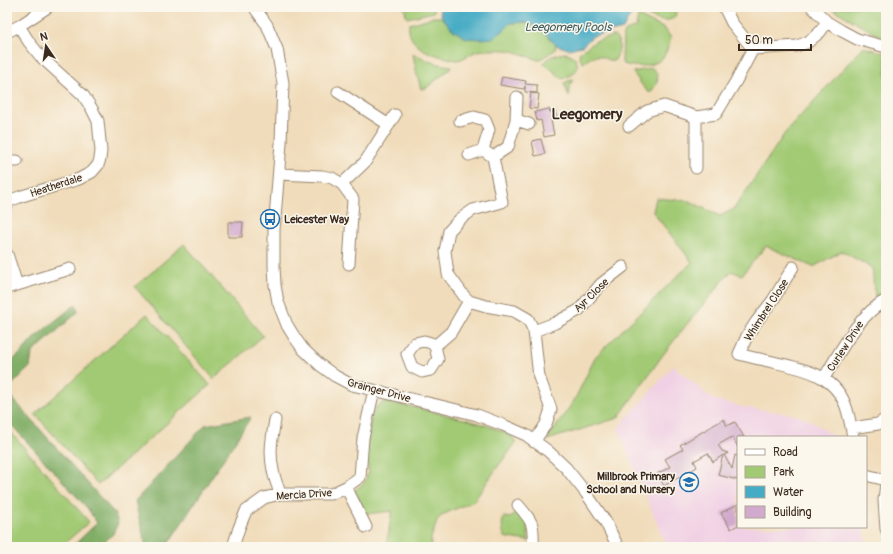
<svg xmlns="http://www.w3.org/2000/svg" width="893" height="554" viewBox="0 0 893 554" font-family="Pangolin,sans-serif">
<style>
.built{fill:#f0d0e4}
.green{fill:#a2ca75;stroke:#6e7a4a}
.forest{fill:#81ae66;stroke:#5e6c42}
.water{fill:#46acc5;stroke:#406b72}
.building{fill:#d1aacd}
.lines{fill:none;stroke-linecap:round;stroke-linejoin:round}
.minor-casing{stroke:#96836c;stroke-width:13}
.minor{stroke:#fff;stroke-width:11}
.labels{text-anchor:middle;stroke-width:3;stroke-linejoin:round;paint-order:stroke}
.street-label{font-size:11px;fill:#3b2a1e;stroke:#fbf7ec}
.poi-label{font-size:11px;font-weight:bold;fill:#3b2a1e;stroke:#fbf7ec;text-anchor:start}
.water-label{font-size:12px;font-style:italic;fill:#3f5e61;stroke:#fbf7ec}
.district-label{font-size:15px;font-weight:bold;fill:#3b2a1e;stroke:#fbf7ec}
</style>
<rect width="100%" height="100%" fill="#fbf7ec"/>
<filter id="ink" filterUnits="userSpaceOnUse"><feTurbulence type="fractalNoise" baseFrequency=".025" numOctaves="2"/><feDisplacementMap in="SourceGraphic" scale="8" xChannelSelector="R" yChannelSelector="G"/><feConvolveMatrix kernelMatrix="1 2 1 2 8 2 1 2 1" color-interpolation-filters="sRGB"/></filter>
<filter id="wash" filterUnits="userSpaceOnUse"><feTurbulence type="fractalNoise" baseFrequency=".012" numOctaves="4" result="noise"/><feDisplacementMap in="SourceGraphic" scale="16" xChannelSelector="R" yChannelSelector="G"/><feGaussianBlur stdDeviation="0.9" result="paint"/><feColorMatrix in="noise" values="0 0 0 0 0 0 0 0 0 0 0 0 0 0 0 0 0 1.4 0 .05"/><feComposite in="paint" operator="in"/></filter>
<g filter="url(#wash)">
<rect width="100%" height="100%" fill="#f0dcba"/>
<path class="built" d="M673 366 712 399 742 407 795 415 809 420 835 437H738V527H863L867 547H667L618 428Z"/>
<path class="green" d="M404 7H434V12L407 18Z
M640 7H675L676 14 674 18C671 19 667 21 664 21 656 20 643 15 639 8Z
M832 7H886V37L879 36 831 8Z
M638 16 665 29 671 38C669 44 667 51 664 56 657 67 632 69 622 63L623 34 626 31 636 27Z
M433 17H442L453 30 503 31 511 23 524 22 533 25 546 34 556 45 555 50 539 60C527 57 518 51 506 50 498 50 482 49 475 52 469 54 464 59 458 60 453 60 448 58 443 57 427 53 406 44 409 24Z
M614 36C623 43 619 51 615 60 607 62 604 56 597 56 591 56 588 60 583 63L580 59 579 53 596 41Z
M863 47 886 53V291L875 297 872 268 842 251 813 267 766 246 742 275 731 271 687 324 662 356 618 418 547 440 575 399 596 356 692 262 653 212 656 198 689 201 720 216 734 209 785 133Z
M566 53C575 55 576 59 578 67 575 74 568 77 562 79L551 69 543 63C551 56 556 54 566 53Z
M413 54C420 55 423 59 429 61 437 64 444 65 452 66L450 69 426 88 421 89 417 75Z
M652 68C662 75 657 85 650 93L644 88 633 72Z
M573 79 570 86 569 97 564 83Z
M184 244 263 336 214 379 135 287Z
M147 314 210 385 98 485 35 414Z
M384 402 417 408 468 420 491 427 511 435 516 443 496 469 474 501 444 514 438 519 431 538V547H381L387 541 392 511 366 514 354 491 364 483 369 472 367 461V439L372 415 376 407Z
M7 428 89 522 60 547H7Z
M518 511 527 520 529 541 508 538 505 537C502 530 501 524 504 517L511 518 515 512Z"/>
<path class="forest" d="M76 304 78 312 32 353 30 367 7 390V365L20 354 35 337Z
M7 392 115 514 118 523 113 534 99 547H72L97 523 88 509 7 420Z
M251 417 166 547H146L135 501 205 425Z"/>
<path class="water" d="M439 7H635L623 29 593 36 582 46 568 49 556 45 546 34 533 25 524 22 511 23 503 31 493 38 481 39 466 38 453 30 442 17Z"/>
<g id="blocks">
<path class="building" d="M502 77 526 81 525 84 537 85V93L525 92V86L524 89 500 85Z
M531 93 539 94 537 109 529 108Z
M549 109 550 112 555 111 557 119 551 120 554 135 544 137 541 120 537 121 535 112Z
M541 139 545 154 535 156 532 141Z
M228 222H243L242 237H228Z
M724 419 727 426 735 422 744 437H738V447L732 437 718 445 722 451 728 453 724 455 732 469 735 455 738 456V480L718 475 723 455 713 462 708 453 694 461 697 467 664 486 657 474 670 467 665 459 683 449 680 445Z
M738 504V525L731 529 721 513Z"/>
</g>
</g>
<g filter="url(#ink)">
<use href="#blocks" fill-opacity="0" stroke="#96836c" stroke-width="1"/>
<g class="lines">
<g class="minor-casing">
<path id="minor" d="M254 7 267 25 277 49 283 83 281 143 274 230V266L275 285 278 302 287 325 295 338 303 349 320 365 335 376 352 385 445 407 477 415 503 425 526 435 548 451 566 468 586 493 605 521 618 547
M724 7 732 23 753 49
M812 7 827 22 842 31 857 39 886 47
M7 32 19 26 48 7
M338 92 389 125
M517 97 516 120 508 147 493 157 502 202 473 210 460 219 449 231 445 251 448 274 464 296 469 301 486 306 514 311 528 319 534 331 539 377 551 409 546 424 534 442
M516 120 529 124
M460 121 474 117 485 120 489 130 483 150 493 157
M629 126 647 111 664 106 696 117 716 114 736 81 753 49 797 46 808 42 820 32 827 22
M469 155 483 150
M7 161H17
M696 168V117
M279 174 322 176 332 178 342 184 353 199 349 264
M342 184 365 162 395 115
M7 205 9 201 22 196 79 179 92 172 98 165 100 159 101 151 98 121 92 109 83 95 41 57 29 42 19 26
M7 254 17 285
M793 267 773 300 756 322 747 336 739 354C746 356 753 358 760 359 791 367 831 369 845 404 849 414 851 426 853 437
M7 288 70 269
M534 331 555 323 579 310 601 284 623 267
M424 341 431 343 435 346 438 359 431 370 422 372 412 367 407 354 415 343Z
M435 346 451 332 469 301
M824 378C840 352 858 315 886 300
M275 420C272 437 269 453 273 470 274 478 278 486 280 494
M852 428 878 424 886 419
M866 475 886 480
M886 484 884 500 886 529
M346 487 366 527
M518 505C533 522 534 524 533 547
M233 547 239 528 246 511 264 498 280 494H331L346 487 360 477 363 438 374 390"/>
</g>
<use href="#minor" class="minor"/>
</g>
</g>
<defs>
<g id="bus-ring" transform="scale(1)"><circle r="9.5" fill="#fbf7ec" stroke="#1f6fb2" stroke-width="1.5"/><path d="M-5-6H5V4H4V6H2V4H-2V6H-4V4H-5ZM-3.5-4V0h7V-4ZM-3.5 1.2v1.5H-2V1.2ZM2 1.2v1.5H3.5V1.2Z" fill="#1f6fb2"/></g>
<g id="school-ring" transform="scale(1)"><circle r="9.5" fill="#fbf7ec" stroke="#1f6fb2" stroke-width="1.5"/><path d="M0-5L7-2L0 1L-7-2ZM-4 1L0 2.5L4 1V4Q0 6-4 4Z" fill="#1f6fb2"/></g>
</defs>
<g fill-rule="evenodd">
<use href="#bus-ring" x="270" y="219"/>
<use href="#school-ring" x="689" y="482"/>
</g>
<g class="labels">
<g class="street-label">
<text transform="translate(56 185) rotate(-18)" y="4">Heatherdale</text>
<text transform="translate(591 295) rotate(-44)" y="4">Ayr Close</text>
<text transform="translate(766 310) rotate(-57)" y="4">Whimbrel Close</text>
<text transform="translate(845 346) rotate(-57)" y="4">Curlew Drive</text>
<text transform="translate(379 390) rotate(15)" y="4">Grainger Drive</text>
<text transform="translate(304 494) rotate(-4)" y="4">Mercia Drive</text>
</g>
<g class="poi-label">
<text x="284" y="223">Leicester Way</text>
<text x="675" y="480" text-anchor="end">Millbrook Primary<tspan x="675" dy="13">School and Nursery</tspan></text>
</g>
<g class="water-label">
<text x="568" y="31">Leegomery Pools</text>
</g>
<g class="district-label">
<text x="587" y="119">Leegomery</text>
</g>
</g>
<rect width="893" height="554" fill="none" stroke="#fbf7ec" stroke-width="24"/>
<rect x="737" y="436" width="130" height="92" fill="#fbf7ec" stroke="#aea59a"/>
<rect x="745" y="449" width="20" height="6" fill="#ffffff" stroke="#aea59a"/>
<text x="773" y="456" font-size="12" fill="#3b2a1e">Road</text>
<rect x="745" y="466" width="20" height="12" fill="#a2ca75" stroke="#aea59a"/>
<text x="773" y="476" font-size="12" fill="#3b2a1e">Park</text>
<rect x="745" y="486" width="20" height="12" fill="#46acc5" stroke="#aea59a"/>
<text x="773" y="496" font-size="12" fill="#3b2a1e">Water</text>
<rect x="745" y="506" width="20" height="12" fill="#d1aacd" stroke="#aea59a"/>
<text x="773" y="516" font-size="12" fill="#3b2a1e">Building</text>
<g transform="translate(46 46) rotate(347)" stroke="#fbf7ec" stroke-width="3" paint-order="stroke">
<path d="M0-3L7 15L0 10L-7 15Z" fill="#3b2a1e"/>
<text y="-6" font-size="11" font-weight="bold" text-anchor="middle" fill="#3b2a1e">N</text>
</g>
<path d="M739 44v6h72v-6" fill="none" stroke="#3b2a1e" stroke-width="2"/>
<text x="745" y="44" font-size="12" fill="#3b2a1e" stroke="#fbf7ec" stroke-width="3" paint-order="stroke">50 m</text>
</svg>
